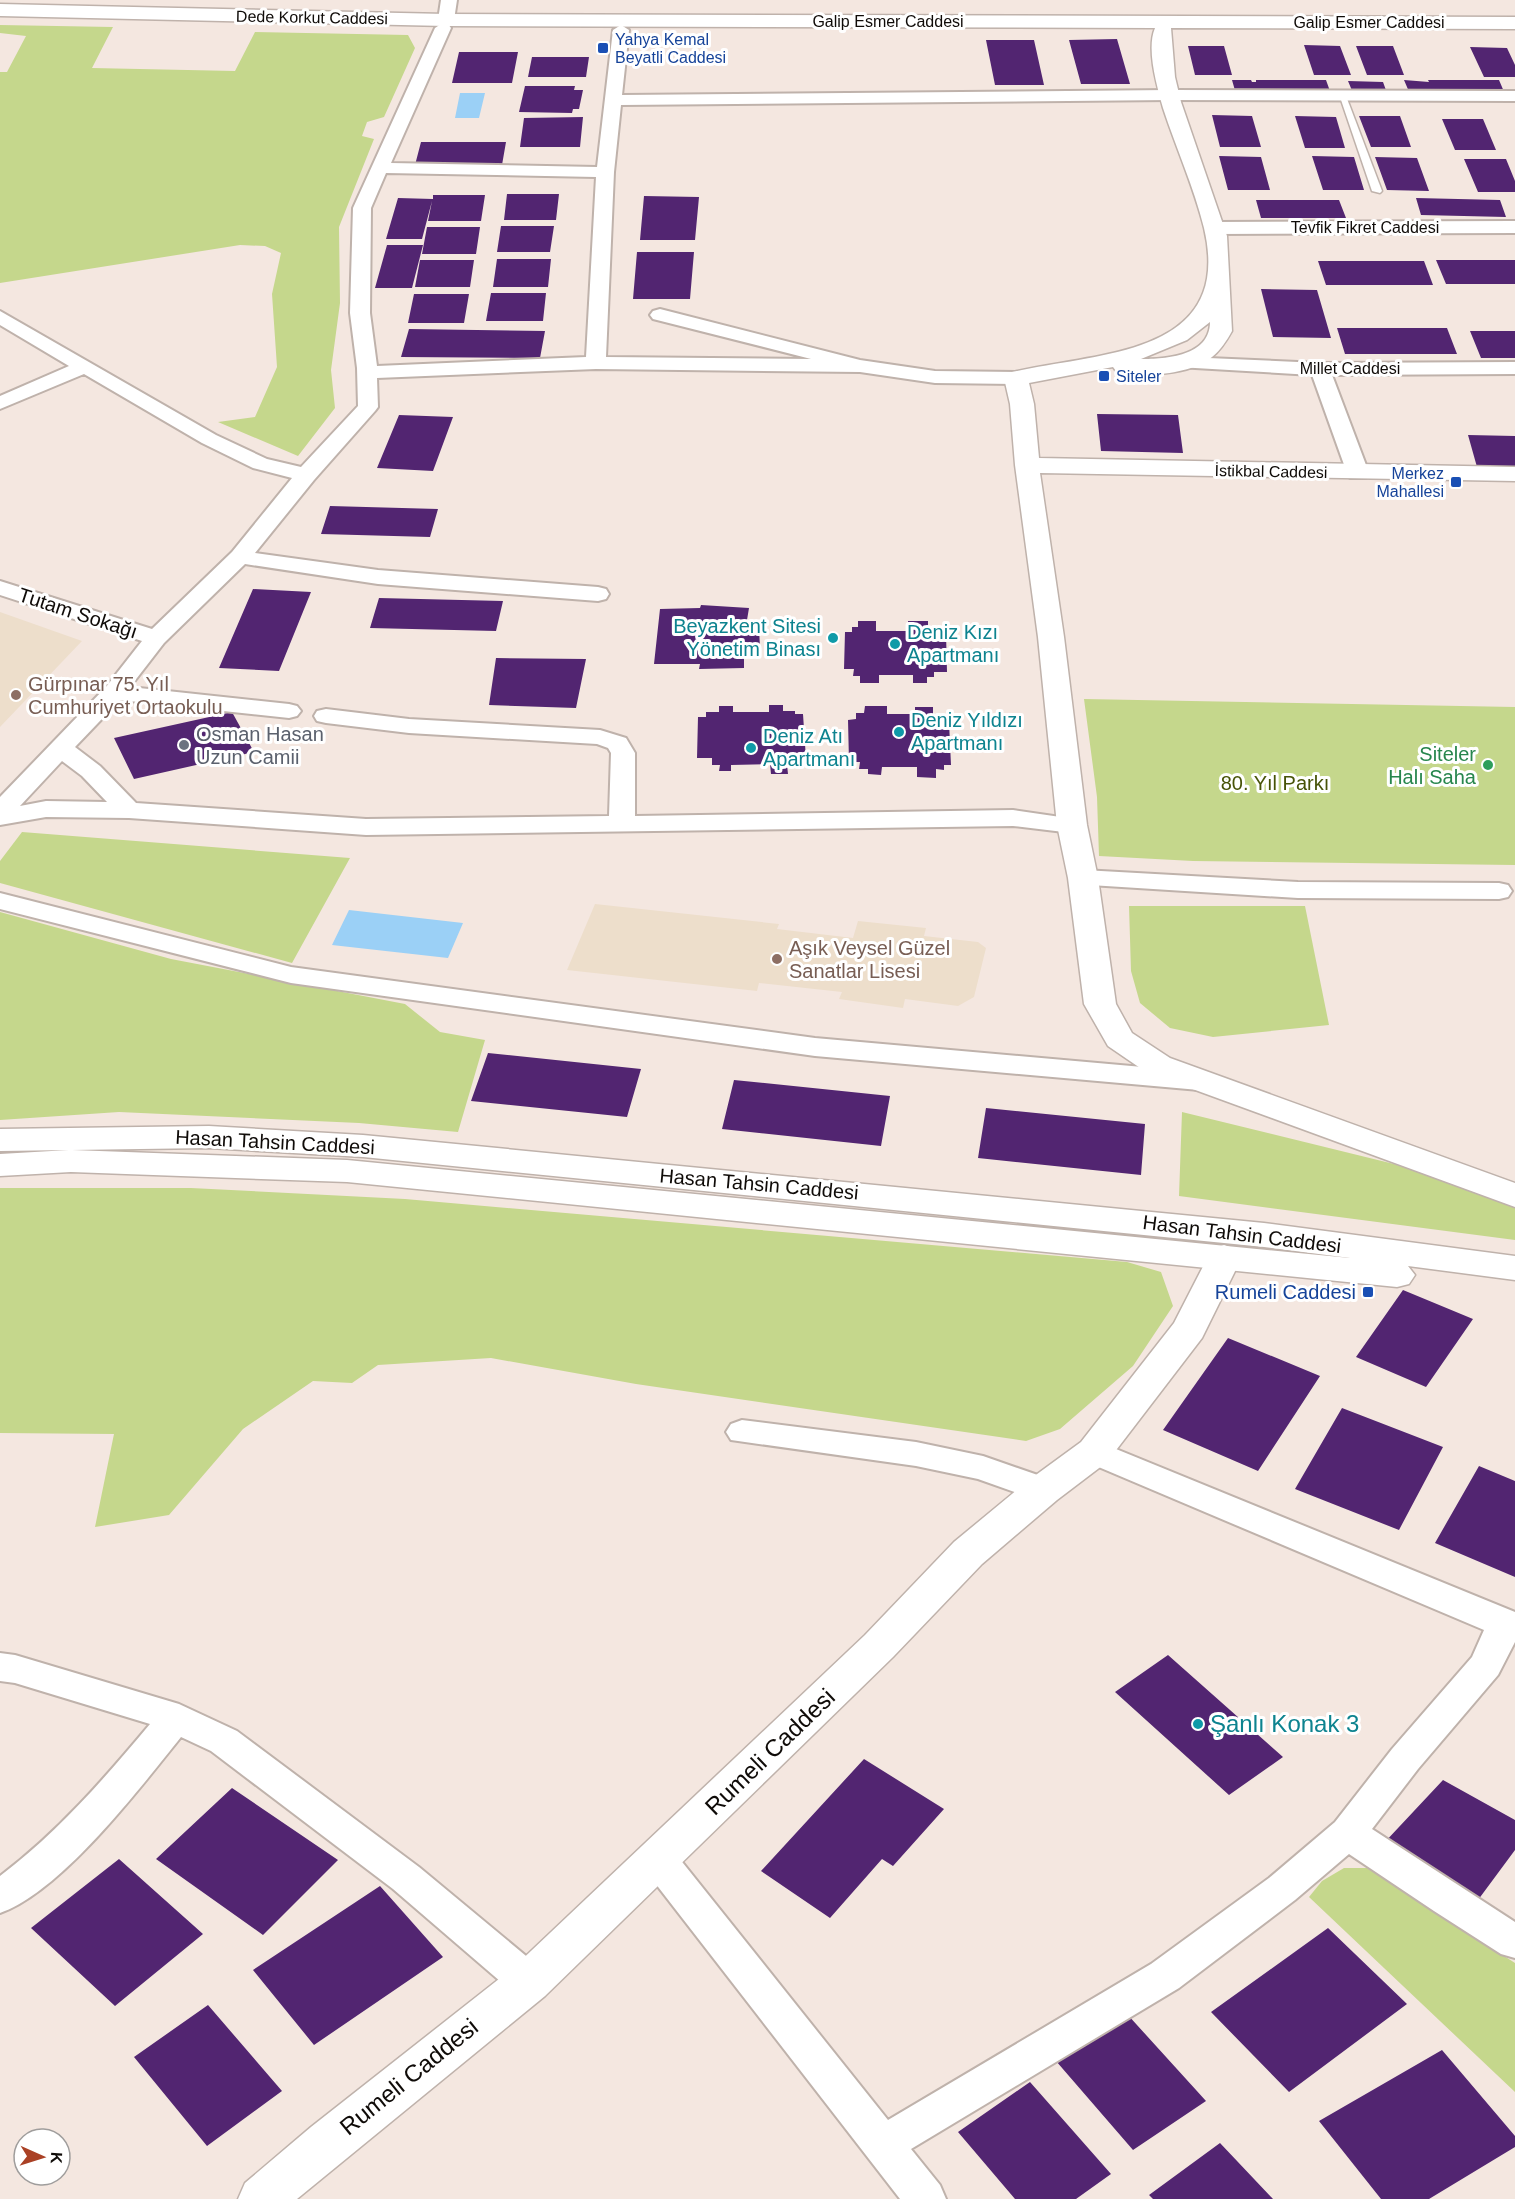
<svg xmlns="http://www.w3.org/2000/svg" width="1515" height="2199" viewBox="0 0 1515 2199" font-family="Helvetica,sans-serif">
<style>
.education{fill:#eddecb}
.green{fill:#c5d78c}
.water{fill:#9bd0f6}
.building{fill:#522571}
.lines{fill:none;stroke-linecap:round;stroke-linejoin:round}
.service-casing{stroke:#bfb2ab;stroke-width:3}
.minor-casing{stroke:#bfb2ab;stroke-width:4}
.tertiary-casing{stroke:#bfb2ab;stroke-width:3}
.secondary-casing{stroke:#bfb2ab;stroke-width:3}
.service{fill:#fff;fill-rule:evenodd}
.minor{fill:#fff;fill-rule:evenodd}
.tertiary{fill:#fff;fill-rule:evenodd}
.secondary{fill:#fff;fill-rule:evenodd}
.transit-dot{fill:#1a4fb4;stroke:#fff;stroke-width:2}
.culture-dot{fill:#0f9aa8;stroke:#fff;stroke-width:2}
.education-dot{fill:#8d6e63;stroke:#fff;stroke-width:2}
.worship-dot{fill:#6b7280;stroke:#fff;stroke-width:2}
.leisure-dot{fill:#2e9e5b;stroke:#fff;stroke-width:2}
.labels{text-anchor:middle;stroke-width:6;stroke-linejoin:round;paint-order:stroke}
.far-street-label{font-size:16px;fill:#0f0b08;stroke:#fff}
.far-transit-label{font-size:16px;fill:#164399;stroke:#fff;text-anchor:start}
.street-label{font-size:20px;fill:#0f0b08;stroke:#fff}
.culture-label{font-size:20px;fill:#0d838f;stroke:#fff;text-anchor:start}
.education-label{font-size:20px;fill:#785e54;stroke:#fff;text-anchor:start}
.worship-label{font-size:20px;fill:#5b616d;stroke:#fff;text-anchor:start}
.leisure-label{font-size:20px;fill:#27864d;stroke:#fff;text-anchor:end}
.park-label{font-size:20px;fill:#475307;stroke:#fff}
.transit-label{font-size:20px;fill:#164399;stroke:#fff;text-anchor:end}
.near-culture-label{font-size:24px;fill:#0d838f;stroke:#fff;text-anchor:start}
.near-street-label{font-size:24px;fill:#0f0b08;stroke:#fff}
</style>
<rect width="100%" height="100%" fill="#f4e7e0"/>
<path class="education" d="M0 612 82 641 0 727Z
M595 904 779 924 777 929 853 938 858 921 926 928 924 936 978 942 986 948 974 997 958 1006 905 999 903 1008 839 999 842 992 759 983 757 991 567 970Z"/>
<path class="green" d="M0 25 113 27 92 68 235 71 255 32 408 35 415 48 384 117 367 122 362 136 374 139 339 227 340 303 331 370 335 408 298 456 218 422 255 417 277 367 272 294 281 253 265 246 240 245 0 283V72H7L26 36 0 33Z
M1084 699 1515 707V865L1193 861 1099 856 1097 797Z
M22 832 350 858 292 963 0 883V861Z
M1129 906H1305L1329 1025 1213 1037 1170 1028 1140 1003 1131 971Z
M0 912 171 959 405 1004 440 1032 485 1040 458 1132 359 1123 119 1112 0 1120Z
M1182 1112 1394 1164 1515 1206V1240L1179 1196Z
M0 1188H191L405 1199 1127 1262 1161 1272 1173 1306 1133 1366 1060 1429 1026 1441 636 1384 491 1358 378 1365 352 1383 313 1381 243 1429 169 1515 95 1527 114 1434 0 1433Z
M1344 1868H1367L1515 1963V2092L1309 1897 1322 1881Z"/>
<path class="water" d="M460 93H485L479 118H455Z
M349 910 463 923 448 958 332 945Z"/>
<path class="building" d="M1117 39 1130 84H1081L1069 40Z
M986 40H1034L1044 85H995Z
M1304 45 1340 46 1351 75H1314Z
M1188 46H1224L1232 75H1195Z
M1356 46H1393L1404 75H1367Z
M1470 47 1507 48 1515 65V77H1484Z
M459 52H518L512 83H452Z
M532 57H589L586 77H528Z
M1232 80H1251L1252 82H1256V80H1326L1331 94H1236Z
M1404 80 1429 82 1428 80H1499L1505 94H1410Z
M1348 81 1383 82 1387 93H1353Z
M525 86H575L574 90H583L579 109H573L572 113 519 112Z
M1212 115 1252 116 1261 147H1220Z
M1295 116 1336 117 1345 148H1305Z
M1359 116H1400L1411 147H1371Z
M583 117 580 147H520L524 118Z
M1442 119H1483L1496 150H1455Z
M421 142H506L502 165H415Z
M1219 156 1261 157 1270 190H1228Z
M1312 156 1354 157 1364 190H1323Z
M1375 157 1417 158 1429 191 1387 190Z
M1464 159H1506L1515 181V192H1478Z
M507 194H559L556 220H504Z
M433 195H485L481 221H428L432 201 422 239H386L398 198 433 199Z
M644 196 699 197 695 240H640Z
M1416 198 1500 200 1506 217 1421 215Z
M1256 200H1339L1346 218H1261Z
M501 226H554L550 252H497Z
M427 227H480L476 254H422Z
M387 245H423L412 288H375Z
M637 252H694L690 299H633Z
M497 259H551L548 287H493Z
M420 260H474L470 287H415Z
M1436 260H1515V284H1446Z
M1318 261H1424L1433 285H1326Z
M1261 289 1317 290 1331 338 1273 337Z
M491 293H546L543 321H486Z
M414 294H469L464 323H408Z
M1337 328H1447L1457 354H1345Z
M409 329 545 331 540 358 401 357Z
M1470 331H1515V358H1481Z
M1097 414 1178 415 1183 453 1101 451Z
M399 415 453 417 433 471 377 468Z
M1468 435 1515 436V467H1477Z
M330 506 438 509 430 537 321 534Z
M253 589 311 592 279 671 219 668Z
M379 598 503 601 496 631 370 628Z
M701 605 749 608 746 626 759 627 760 649 744 650V668L699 669 700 664H654L660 609 700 608Z
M858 621H876V631H908V621H928V628H937V633H946L947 672H934V677H927V683H913V675H879V683H860V676H853L854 669H844L845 632H852V627H858Z
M496 658 586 659 576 708 489 705Z
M769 705H783V711H795V714H803L806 759H799L796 765H787L788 774H771L770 764 731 765V771H719L720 765H712V758H697L698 717H706V712H719V706H733V712H769Z
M865 706H887V714H915V707H933V714H941V722H949L951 765H944V770L936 769V778L917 777V767H882L881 775 868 774V769H859L860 762H849L848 720 856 719V713H864Z
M232 712 254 752 134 779 114 738Z
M488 1053 641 1069 627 1117 471 1101Z
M734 1080 890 1096 881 1146 722 1129Z
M986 1108 1145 1124 1141 1175 978 1158Z
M1403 1290 1473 1319 1426 1387 1356 1357Z
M1228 1338 1320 1376 1258 1471 1163 1430Z
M1342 1408 1443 1447 1399 1530 1295 1489Z
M1479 1466 1515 1481V1577L1435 1543Z
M1168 1655 1283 1757 1229 1795 1115 1692Z
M864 1759 944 1809 893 1866 882 1859 830 1918 761 1871Z
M1443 1780 1515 1820V1850L1478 1900 1384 1843Z
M232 1788 338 1860 263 1935 156 1859Z
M119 1859 203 1934 115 2006 31 1928Z
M380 1886 443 1957 314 2045 253 1970Z
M1328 1928 1407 2004 1289 2092 1211 2012Z
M208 2005 282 2091 207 2146 134 2057Z
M1127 2014 1206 2101 1133 2150 1056 2061Z
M1442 2050 1515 2136V2147L1429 2199H1381L1319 2121Z
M1030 2082 1111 2174 1076 2199H1015L958 2132Z
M1220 2143 1273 2199H1153L1149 2195Z"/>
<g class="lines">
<g class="service-casing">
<path id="service" d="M1339 94 1346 96 1382 191 1380 193 1372 191Z"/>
</g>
<g class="minor-casing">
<path id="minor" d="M441 0H457L454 20 448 24 451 28 391 163 597 167 613 30 621 25 629 30 622 95 1170 90 1515 91V101L1170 100 621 105 614 172 606 357 811 359 653 319 650 315 653 311 660 309 860 360 935 371 1016 372 1023 374 1026 378 1023 382 1016 384 935 383 860 372 596 369 377 378 378 407 375 411 314 480 255 553 378 570 598 587 606 589 609 594 606 599 598 601 378 584 245 564 164 643 130 687 289 704 297 706 301 711 297 716 289 718 120 700 75 747 100 766 136 803 366 819 609 816 611 753 608 748 597 744 409 733 326 723 317 721 314 716 317 711 326 709 409 719 600 730 626 738 635 753V816L1013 810 1081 820 1085 825 1081 830 1072 833 1013 826 366 835 129 818 46 817 0 825V797L106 687 142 641 0 595V581L152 629 232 552 292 478 253 468 202 443 84 374 0 409V396L69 366 0 325V311L216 435 267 459 301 467 358 406 357 368 350 313 353 208 435 28 441 24 438 20ZM386 173 596 177 586 357 377 366 370 313 371 208ZM62 761 82 776 107 802 46 801 20 806Z
M1515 221V233L1215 234 1206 228 1215 222Z
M1185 357 1320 363 1515 362V374L1332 375 1369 473 1366 478H1350L1347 473 1312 375 1178 367 1175 363 1178 359Z
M1083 870 1298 882 1499 883 1508 885 1512 891 1508 897 1499 899 1298 898 1074 884 1070 878 1074 872Z
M0 893 291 967 815 1038 1199 1072 1209 1075 1213 1081 1209 1087 1199 1090 815 1056 291 983 0 909Z
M742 1420 916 1442 983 1456 1055 1481 1060 1490 1055 1499 1043 1502 978 1479 916 1466 731 1440 726 1432 731 1424Z
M1094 1440 1515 1612V1642L1498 1675 1418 1769 1372 1829 1515 1922V1958L1501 1954 1434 1911 1349 1854 1295 1900 1179 1988 911 2149 940 2185 946 2199H900L645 1870 639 1859 645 1848 658 1843 671 1848 888 2120 1151 1964 1269 1878 1335 1822 1392 1749 1472 1657 1484 1630 1082 1460 1078 1452 1082 1444Z
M0 1653 15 1655 179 1704 237 1731 419 1867 543 1970 548 1982 543 1994 529 1999 515 1994 393 1889 211 1751 181 1737C140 1788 61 1892 0 1913V1876C58 1832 104 1779 150 1724L15 1683 0 1681Z"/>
</g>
<g class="tertiary-casing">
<path id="tertiary" d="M0 4 446 14 1515 17V29L1171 28 1175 77 1181 102 1227 236 1232 331C1227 340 1221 350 1212 357 1189 375 1144 378 1116 371L1113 367 1029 383 1034 404 1039 458 1515 467V481L1040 473 1064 637 1087 825 1098 878 1116 1004 1132 1033 1170 1058 1515 1183V1207L1146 1072 1108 1046 1084 1004 1068 878 1057 825 1038 637 1015 465 1010 404 1004 378 1008 373C1093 352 1235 359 1204 228 1194 187 1176 148 1163 108 1157 86 1146 49 1155 28L446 26 0 16ZM1210 322C1210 356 1166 359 1141 359L1187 340Z
M1224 1245 1236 1249 1242 1257 1202 1338 1107 1462 1057 1500 982 1564 893 1657 545 1996 297 2199H238L245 2183 311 2127 513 1968 865 1635 954 1542 1029 1480 1081 1442 1174 1323 1212 1249Z"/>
</g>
<g class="secondary-casing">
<path id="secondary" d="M209 1126 363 1135 1264 1223 1515 1256V1280L1408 1266 1415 1275 1409 1284 1397 1287 347 1182 71 1172 0 1176V1154L69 1150 0 1151V1129ZM209 1148 363 1157 1264 1247 1350 1258 347 1160 72 1150Z"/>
</g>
<use href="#service" class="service"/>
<use href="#minor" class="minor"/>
<use href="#tertiary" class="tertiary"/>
<use href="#secondary" class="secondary"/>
</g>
<g class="transit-dot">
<rect x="597" y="42" width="12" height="12" rx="3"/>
<rect x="1098" y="370" width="12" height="12" rx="3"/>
<rect x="1450" y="476" width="12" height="12" rx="3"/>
<rect x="1362" y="1286" width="12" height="12" rx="3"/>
</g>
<g class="culture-dot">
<circle cx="833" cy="638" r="6"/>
<circle cx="895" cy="644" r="6"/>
<circle cx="899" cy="732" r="6"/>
<circle cx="751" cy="748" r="6"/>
<circle cx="1198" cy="1724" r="6"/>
</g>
<g class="education-dot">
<circle cx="16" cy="695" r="6"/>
<circle cx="777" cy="959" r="6"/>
</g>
<circle class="worship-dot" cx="184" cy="745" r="6"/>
<circle class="leisure-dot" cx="1488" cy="765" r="6"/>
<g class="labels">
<g class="far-street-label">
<text transform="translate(312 17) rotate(1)" y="6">Dede Korkut Caddesi</text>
<text x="888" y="27">Galip Esmer Caddesi</text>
<text x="1369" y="28">Galip Esmer Caddesi</text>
<text x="1365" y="233">Tevfik Fikret Caddesi</text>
<text x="1350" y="374">Millet Caddesi</text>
<text transform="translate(1271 471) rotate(1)" y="6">İstikbal Caddesi</text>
</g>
<g class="far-transit-label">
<text x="615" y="45">Yahya Kemal<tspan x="615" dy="18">Beyatli Caddesi</tspan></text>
<text x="1116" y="382">Siteler</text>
<text x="1444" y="479" text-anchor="end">Merkez<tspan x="1444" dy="18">Mahallesi</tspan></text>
</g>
<g class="street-label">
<text transform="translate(78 613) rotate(18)" y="7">Tutam Sokağı</text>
<text transform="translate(275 1142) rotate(3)" y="7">Hasan Tahsin Caddesi</text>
<text transform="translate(759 1184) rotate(5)" y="7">Hasan Tahsin Caddesi</text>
<text transform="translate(1242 1234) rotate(7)" y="7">Hasan Tahsin Caddesi</text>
</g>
<g class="culture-label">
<text x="821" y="633" text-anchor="end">Beyazkent Sitesi<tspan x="821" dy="23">Yönetim Binası</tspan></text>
<text x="907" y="639">Deniz Kızı<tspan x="907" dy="23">Apartmanı</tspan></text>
<text x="911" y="727">Deniz Yıldızı<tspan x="911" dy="23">Apartmanı</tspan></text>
<text x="763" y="743">Deniz Atı<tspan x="763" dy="23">Apartmanı</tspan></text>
</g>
<g class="education-label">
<text x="28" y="691">Gürpınar 75. Yıl<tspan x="28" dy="23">Cumhuriyet Ortaokulu</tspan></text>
<text x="789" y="955">Aşık Veysel Güzel<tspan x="789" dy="23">Sanatlar Lisesi</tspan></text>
</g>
<g class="worship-label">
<text x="196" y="741">Osman Hasan<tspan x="196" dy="23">Uzun Camii</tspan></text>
</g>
<g class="leisure-label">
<text x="1476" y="761">Siteler<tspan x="1476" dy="23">Halı Saha</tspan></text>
</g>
<g class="park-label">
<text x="1275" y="790">80. Yıl Parkı</text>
</g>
<g class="transit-label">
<text x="1356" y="1299">Rumeli Caddesi</text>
</g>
<g class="near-culture-label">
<text x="1210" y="1732">Şanlı Konak 3</text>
</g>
<g class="near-street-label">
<text transform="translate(770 1752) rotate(-44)" y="8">Rumeli Caddesi</text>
<text transform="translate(409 2077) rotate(-39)" y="8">Rumeli Caddesi</text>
</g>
</g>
<g transform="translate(42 2157) rotate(93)"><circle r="28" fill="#ffffff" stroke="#9f9d9c" stroke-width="1.5"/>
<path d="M0-4.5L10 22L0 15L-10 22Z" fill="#aa4125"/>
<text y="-9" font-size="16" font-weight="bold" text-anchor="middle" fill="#0f0b08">K</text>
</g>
</svg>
